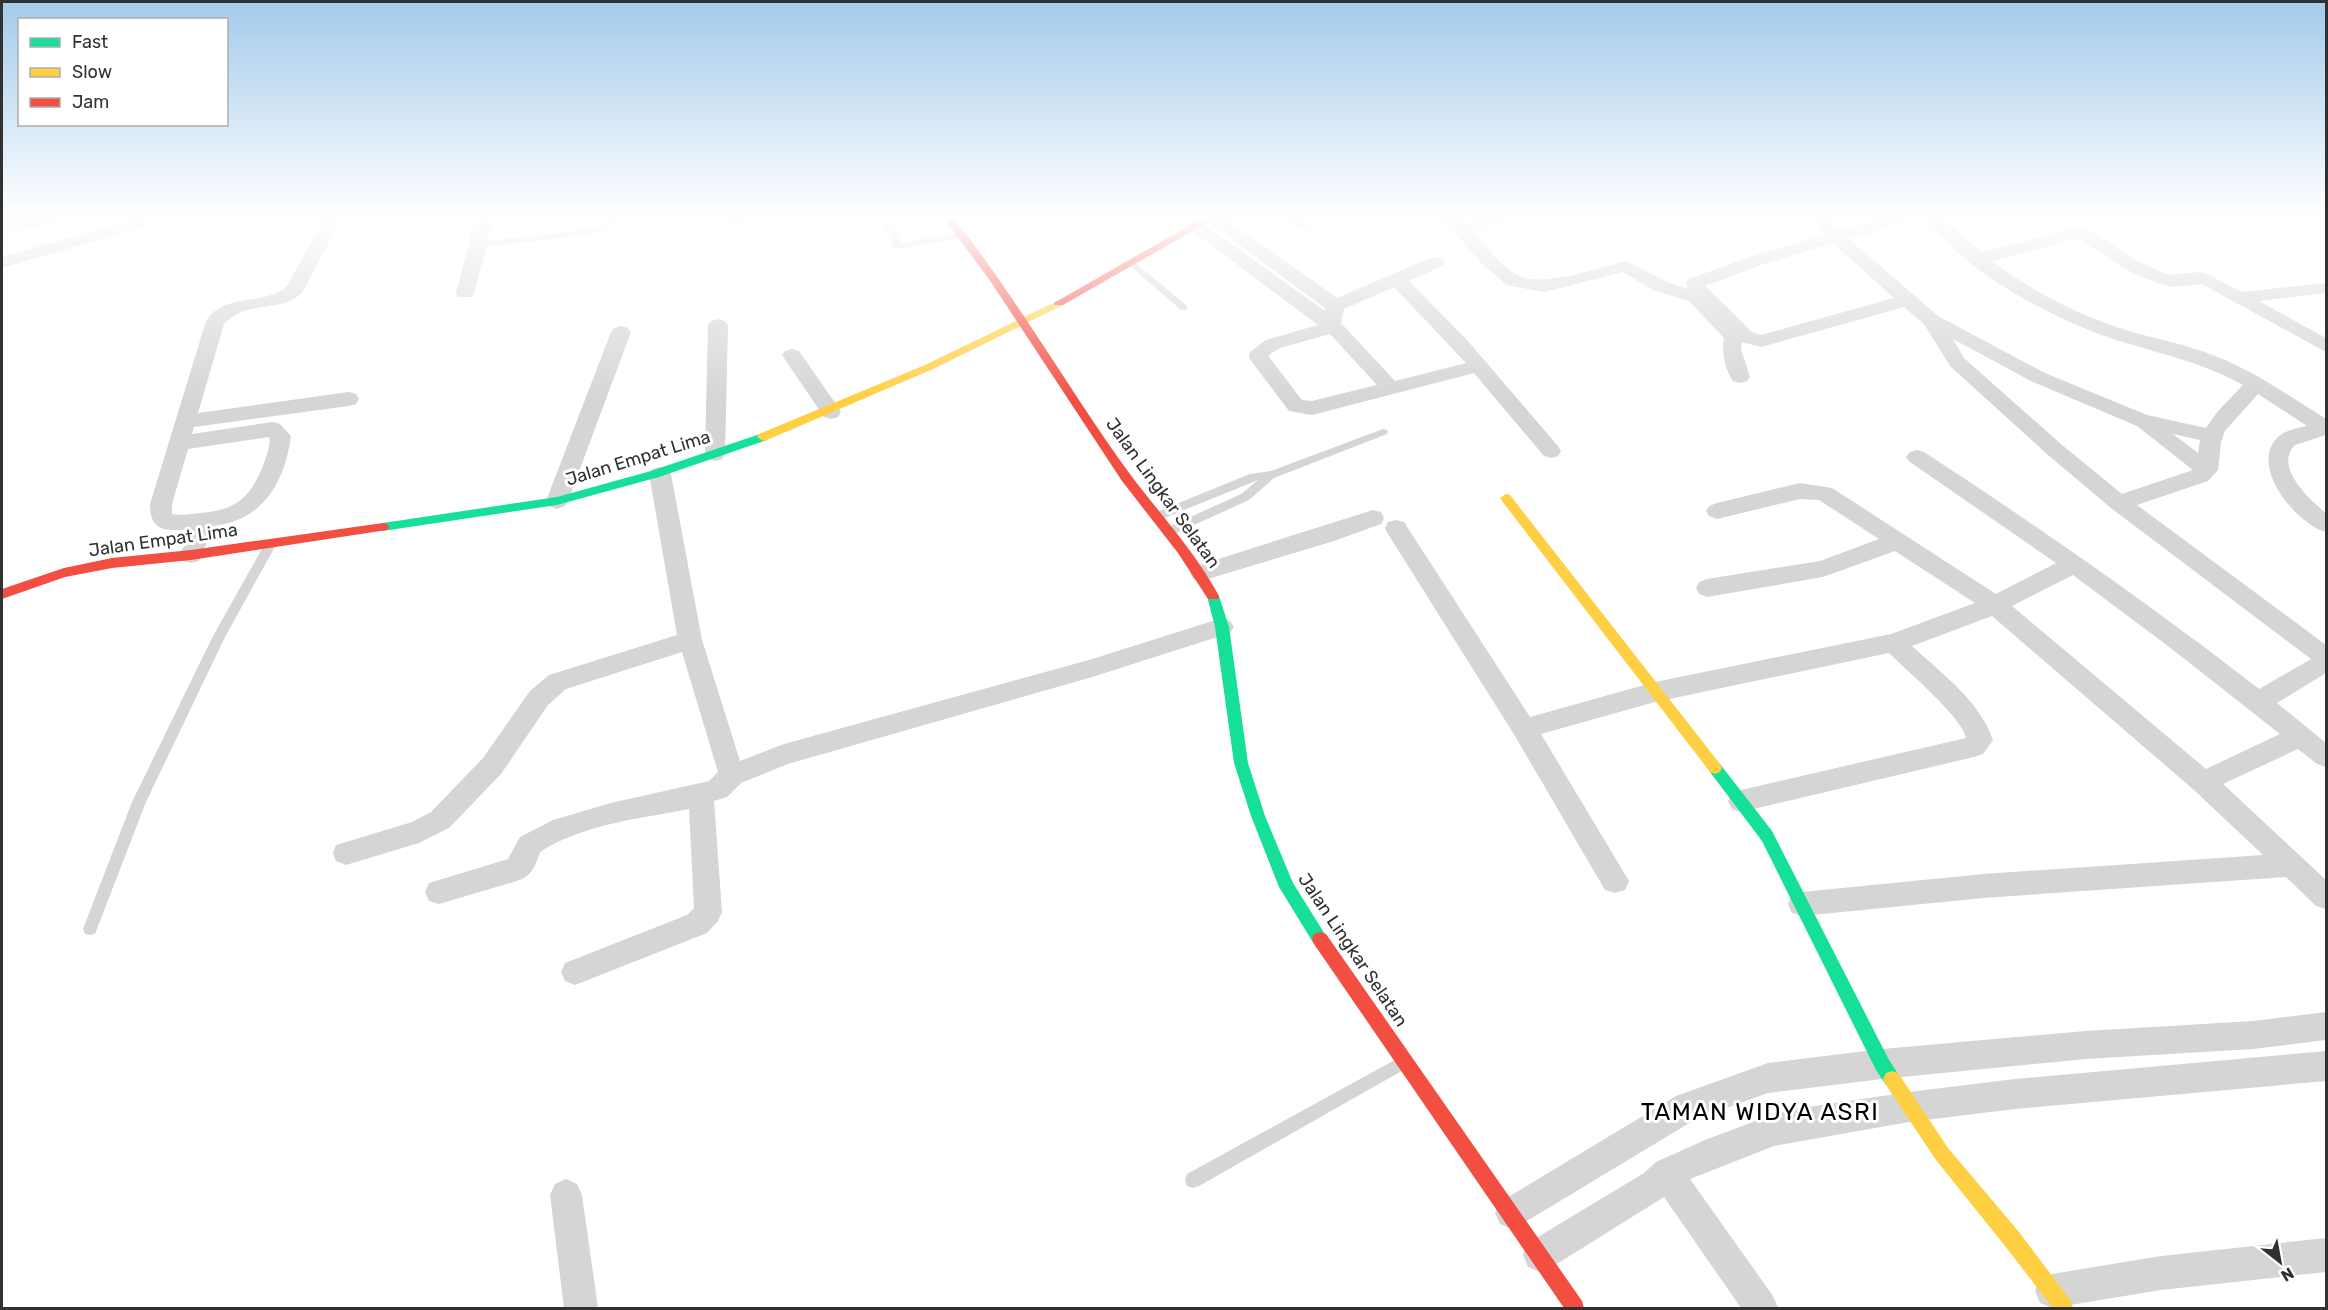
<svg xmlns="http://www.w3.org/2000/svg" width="2328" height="1310" viewBox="0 0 2328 1310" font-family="Rubik,sans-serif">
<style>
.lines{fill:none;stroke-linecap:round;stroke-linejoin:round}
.lane{fill:#d5d5d5;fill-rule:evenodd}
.street{fill:#d5d5d5;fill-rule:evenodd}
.fast{fill:#16e098;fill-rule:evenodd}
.slow{fill:#ffcf43;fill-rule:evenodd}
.jam{fill:#f24e42;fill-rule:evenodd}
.labels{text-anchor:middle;stroke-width:6;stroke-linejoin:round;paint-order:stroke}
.street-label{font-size:18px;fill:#313131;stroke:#fff}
.near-neighbourhood-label{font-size:24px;letter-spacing:1.5px;fill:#000;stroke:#fff}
</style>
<rect width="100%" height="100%" fill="#fff"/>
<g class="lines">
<path class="lane" d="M610 217H619L611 227 591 234 479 248 475 245 479 242 590 229 605 223Z
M881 217H890L900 243 963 232 967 235 963 238 897 249 893 246Z
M1132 260 1187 306V310H1181L1129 265V261Z
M1383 429 1387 430 1388 432 1387 434 1274 478 1249 500 1174 534H1166L1164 531 1166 528 1241 494 1258 480 1162 519H1154L1153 516 1154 513 1250 474 1271 471Z
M271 539 277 543 225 637 146 802 95 934 90 935 85 934 83 929 132 802 213 636 267 540Z
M1402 1056 1407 1058 1410 1063 1407 1068 1199 1186 1193 1188 1187 1186 1185 1180 1187 1174Z"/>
<path class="street" d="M31 217H70L62 222 2 233V223Z
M325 217H342L302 293C284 309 265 304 244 311 236 313 230 319 224 324L198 413 349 392 356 394 359 399 356 404 349 406 194 427 192 434 273 422 280 424 291 436C285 482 263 520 214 526L199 561 191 563 183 561 180 555 191 529C167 531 150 533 150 504L206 321C226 291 264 307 287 286ZM269 437C271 444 267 455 264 463 251 498 236 510 200 513 191 514 181 516 172 514V504L188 449Z
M476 217H494L474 293 472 297H458L456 293Z
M725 217H753L751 221 733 224 727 223Z
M1223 217 1337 298 1430 258H1442L1445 262 1442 266 1409 281 1467 340 1558 446 1561 451 1558 456 1551 458 1544 456 1474 373 1312 415 1289 411 1252 362 1249 358 1250 352 1266 340 1318 325 1187 227 1190 223H1202L1325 311V308L1203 218ZM1394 287 1466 363 1395 381 1341 323 1344 309ZM1330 334 1377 385 1312 401 1302 400 1269 357V355L1280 348Z
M1283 217H1303L1310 224 1307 228C1297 230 1289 226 1283 217Z
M1437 217H1457L1465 224 1481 217H1506L1504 221 1474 233C1487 248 1500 265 1517 275 1541 289 1600 267 1626 261L1667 282 1688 289 1686 283 1689 279 1752 256 1825 235 1812 217H1829L1840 230 1883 217H1911L1909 221 1849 239 1938 316 2045 373 2147 415 2206 428 2218 411 2243 385C2200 361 2156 353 2110 338 2049 317 1963 271 1925 217H1943L1981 252 2081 227 2087 228 2137 261 2166 274 2172 275 2196 272 2207 274 2242 292 2326 283V293L2259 301 2326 338V352L2202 284 2172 287 2154 282 2125 269 2078 238 1992 261C2031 291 2078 315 2126 330 2155 339 2186 344 2215 356 2255 371 2290 397 2326 419V435L2295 445C2273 467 2311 501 2326 513V532C2297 525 2249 467 2277 438 2285 430 2298 428 2307 426L2258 394 2225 431 2221 442 2218 470 2208 481 2137 505 2326 645V673L2277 703 2326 743V767L2317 764 2298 749 2223 784 2326 880V909L2316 906 2286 877 1983 898 1802 916 1792 913 1788 904 1792 895 1802 892 1983 874 2263 855 2194 790 1992 616 1912 646C1941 673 1980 701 1993 740L1983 754 1974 757 1741 812 1732 809 1728 801 1732 793 1741 790 1966 738C1963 718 1906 670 1889 653L1655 702 1541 734 1629 881 1625 890 1615 893 1605 890 1515 736 1388 534 1385 528 1388 522 1396 520 1404 522 1530 717 1655 682 1891 634 1975 603 1895 551 1823 577 1707 597 1699 594 1696 588 1699 582 1707 579 1820 561 1879 539 1819 500 1800 499 1717 519 1709 516 1706 511 1709 506 1717 503 1800 483 1832 488 1996 594 2056 563 1910 462 1906 457 1910 452 1917 450 1924 452C2039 527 2151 605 2259 689L2311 659 2111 508 2048 455 1950 366 1924 324 1904 307 1761 347 1742 342 1741 349 1750 377 1747 381 1740 383 1733 381C1725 369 1721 352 1724 338L1689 301 1653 290 1623 272 1544 292 1507 285 1481 263 1457 235ZM1833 243 1894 298 1761 335 1752 332 1705 286 1764 264ZM1953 339 2031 381 2137 426 2193 470 2122 494 2062 445 1964 358ZM2173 434 2200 440 2198 453ZM2073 575 2168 646 2280 734 2206 769 2012 606Z
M137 218 143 219 146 223 143 227 2 268V257Z
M718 319 725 321 728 325 725 454 722 459 715 461 708 459 705 454 708 325 711 321Z
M621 326 628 328 631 332 568 501 565 506 557 509 549 506 546 501 611 332 614 328Z
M792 349 799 351 838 407 841 412 838 417 831 419 824 417 782 355 785 351Z
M660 467 668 469 671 474 702 640 740 761 784 744 1089 660 1222 618 1230 621 1234 627 1230 633 1089 678 788 764 741 783 727 797 714 801 722 912 718 921 707 933 575 985 565 981 561 972 565 963 687 915 694 908 689 809C639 819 583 824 540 852 535 867 532 876 517 881L439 904 429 901 425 892 429 883 508 859 520 837 553 820 611 803 709 781 718 772 682 652 566 689 548 705 501 774 449 828 419 843 346 865 336 861 333 853 336 845 412 822 431 812 483 758 530 691 549 675 677 635 649 474 652 469Z
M1373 510 1381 512 1384 518 1381 524 1334 541 1201 581 1193 579 1190 573 1193 567Z
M2326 1012V1040L2253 1049 2086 1059 1882 1079 1768 1093 1696 1119 1522 1224 1511 1229 1500 1224 1495 1213 1500 1202 1676 1096 1768 1063 1882 1049 2086 1031 2253 1021Z
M2326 1051V1081L2015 1109 1909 1122 1774 1146 1690 1179 1773 1296 1778 1308H1741L1664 1197 1552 1267 1540 1272 1528 1267 1523 1255 1528 1243 1644 1173 1656 1162 1705 1140 1774 1114 1795 1109 1909 1092 2015 1079Z
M566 1179 577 1184 582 1195 598 1308H564L550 1195 555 1184Z
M2326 1238V1272L2161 1290 2052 1308 2040 1303 2035 1291 2040 1279 2052 1274 2161 1256Z"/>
<path class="fast" d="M763 433 769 437 767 440 659 477 557 505 383 531 377 527 383 523 557 497 651 471Z
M1213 591 1219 596 1229 627 1248 763 1265 816 1293 883 1328 939 1326 944 1320 946 1314 944 1279 887 1251 816 1234 763 1215 627 1207 596Z
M1715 762 1720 764 1772 831 1888 1058 1901 1079 1898 1085 1892 1087 1886 1085 1876 1070 1762 841 1710 772 1708 768 1710 764Z"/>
<path class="slow" d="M1059 300 1063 301V305L933 369 767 440 763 441 757 437 759 434 925 365Z
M1506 494 1510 495 1720 764 1722 768 1720 772 1715 774 1710 772 1502 501 1500 498Z
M1892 1071 1898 1073 1948 1148 2019 1232 2071 1301 2073 1308H2053L2005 1246 1936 1160 1886 1085 1883 1079 1886 1073Z"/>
<path class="jam" d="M943 217H953C1014 295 1063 379 1119 459 1152 506 1192 546 1219 596L1218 599H1208L1178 553 1122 481 991 282Z
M1204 217H1217L1063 305H1055L1054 303Z
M383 523 387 524 389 527 387 530 191 560 112 568 65 577 2 599V589L64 568 112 558 191 550Z
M1320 932 1326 934 1582 1301 1584 1308H1564L1314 944 1312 939 1314 934Z"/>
</g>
<linearGradient id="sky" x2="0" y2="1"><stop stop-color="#a3caeb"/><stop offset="0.54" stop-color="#fff"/><stop offset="1" stop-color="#fff" stop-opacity="0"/></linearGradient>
<rect width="2328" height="401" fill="url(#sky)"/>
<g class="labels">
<g class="street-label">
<text transform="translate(638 458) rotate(-17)" y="6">Jalan Empat Lima</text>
<text transform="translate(1163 493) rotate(54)" y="6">Jalan Lingkar Selatan</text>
<text transform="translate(163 540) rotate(-8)" y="6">Jalan Empat Lima</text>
<text transform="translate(1353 950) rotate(56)" y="6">Jalan Lingkar Selatan</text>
</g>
<g class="near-neighbourhood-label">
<text x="1760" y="1120">TAMAN WIDYA ASRI</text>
</g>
</g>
<rect width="2328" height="1310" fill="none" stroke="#313131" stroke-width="6"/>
<rect x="18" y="18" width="210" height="108" fill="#ffffff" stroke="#adadad" stroke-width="1.5"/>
<rect x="30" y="38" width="30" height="9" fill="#16e098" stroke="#adadad" stroke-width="1.5"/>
<text x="72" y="48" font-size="18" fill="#313131">Fast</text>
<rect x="30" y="68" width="30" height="9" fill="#ffcf43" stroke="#adadad" stroke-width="1.5"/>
<text x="72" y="78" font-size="18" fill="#313131">Slow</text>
<rect x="30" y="98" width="30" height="9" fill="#f24e42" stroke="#adadad" stroke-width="1.5"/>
<text x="72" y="108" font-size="18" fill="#313131">Jam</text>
<g transform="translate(2280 1262) rotate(149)" stroke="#ffffff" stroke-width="4.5" paint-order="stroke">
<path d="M0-4.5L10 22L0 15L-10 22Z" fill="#313131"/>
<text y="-9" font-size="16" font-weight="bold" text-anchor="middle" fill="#313131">N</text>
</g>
</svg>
